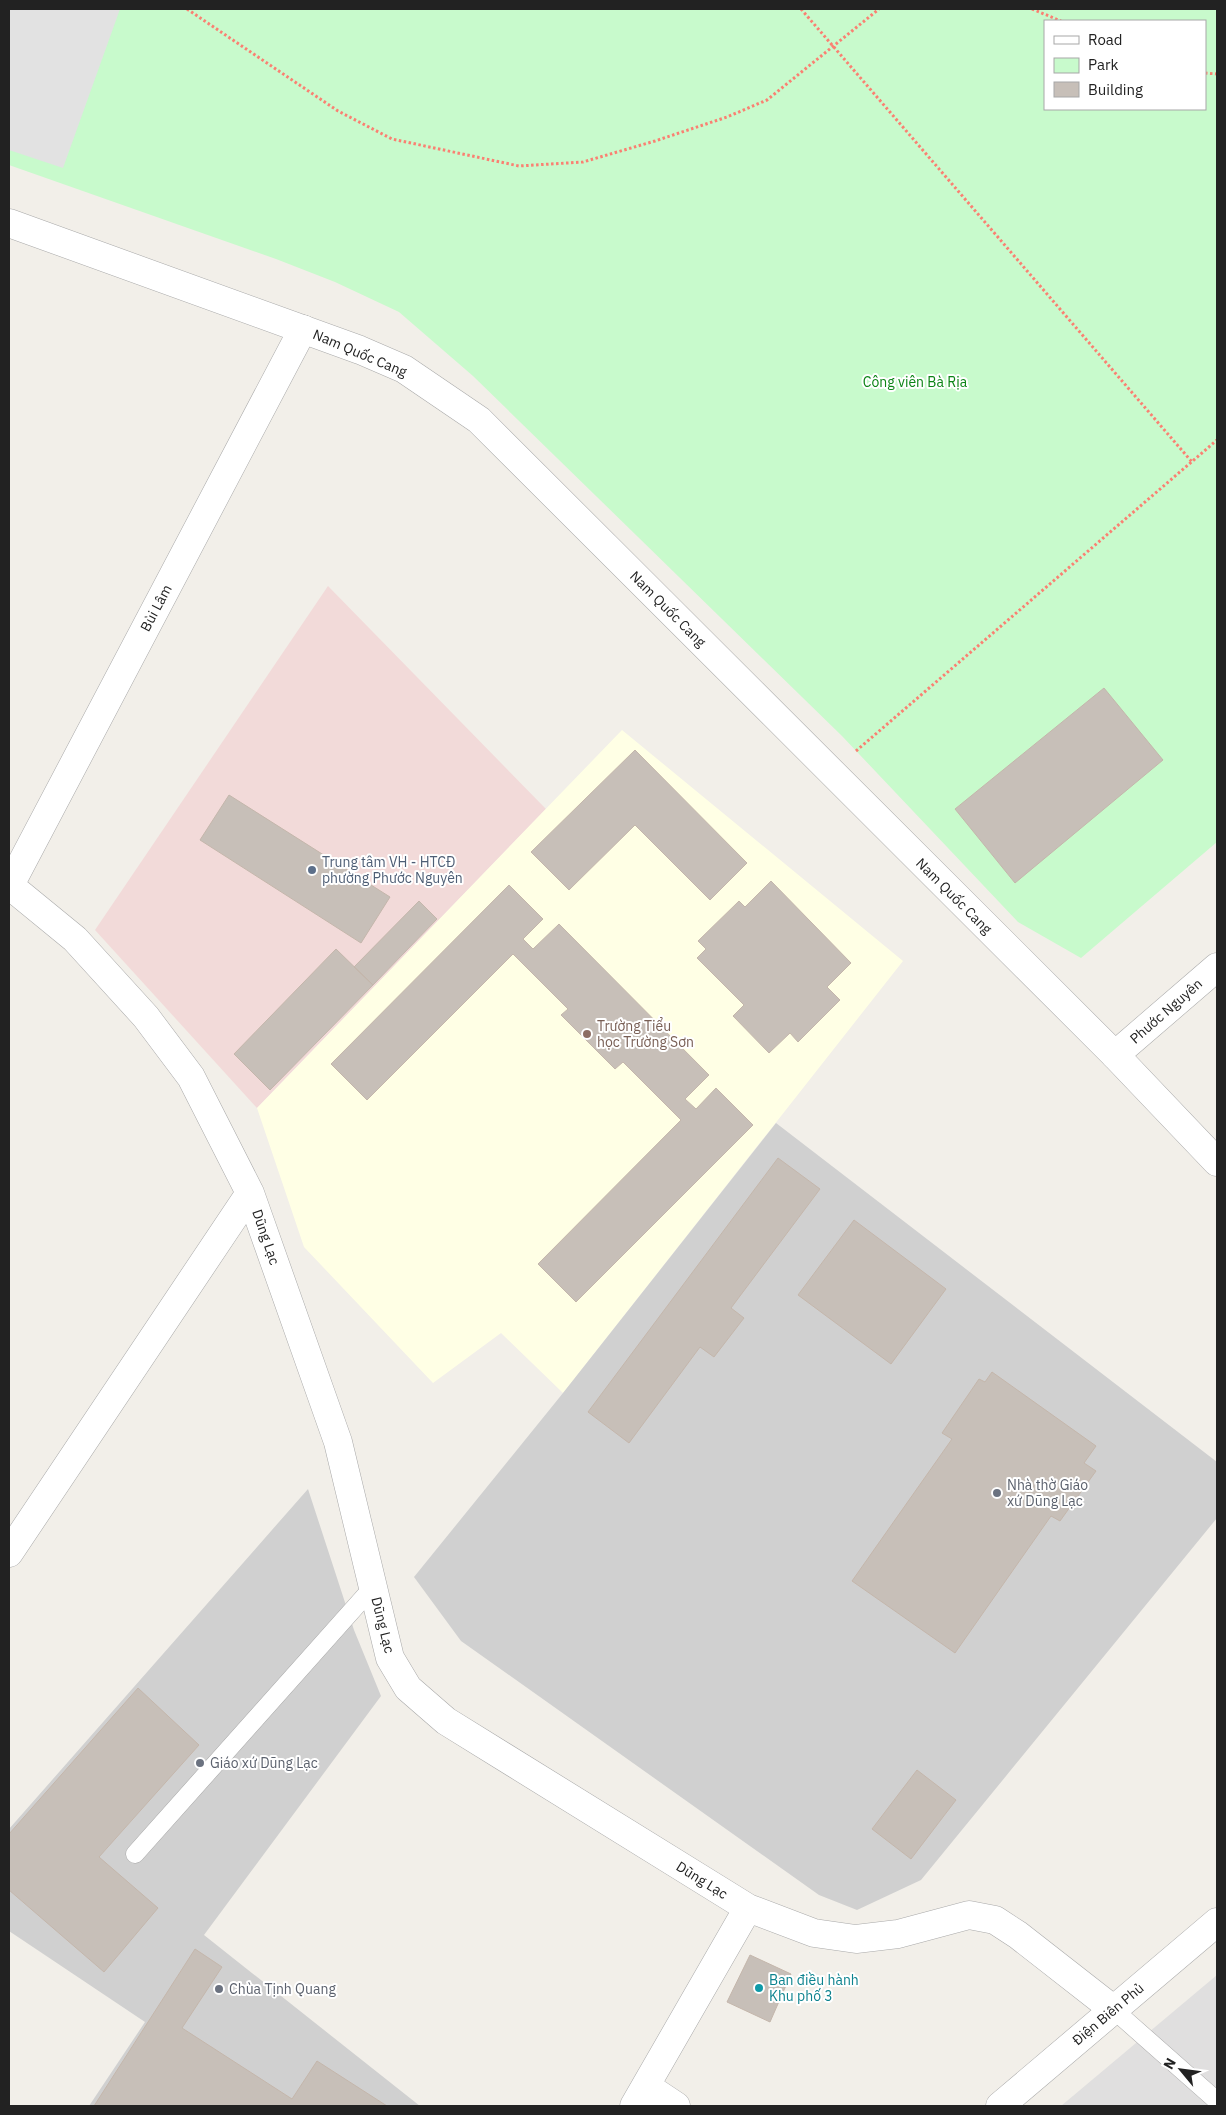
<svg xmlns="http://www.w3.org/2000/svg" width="1226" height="2115" viewBox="0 0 1226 2115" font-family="'IBM Plex Sans',sans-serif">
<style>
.residential{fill:#e0dfdf}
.commercial{fill:#f2dad9}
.education{fill:#ffffe5}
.religious{fill:#d0d0d0}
.park{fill:#c8facc;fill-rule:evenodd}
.parking{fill:#e2e2e2}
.building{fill:#c7bfb8;stroke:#c4b6ab}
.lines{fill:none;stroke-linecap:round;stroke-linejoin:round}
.service-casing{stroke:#a9a9a9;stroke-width:19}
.minor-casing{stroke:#a9a9a9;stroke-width:29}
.tertiary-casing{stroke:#a9a9a9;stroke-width:29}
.path{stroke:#fa8072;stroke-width:3;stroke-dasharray:2.5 2.5;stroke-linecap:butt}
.service{stroke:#fff;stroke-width:18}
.minor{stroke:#fff;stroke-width:28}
.tertiary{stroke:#fff;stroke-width:28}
.service-dot{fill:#5c6f8a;stroke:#fff;stroke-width:2}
.education-dot{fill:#8d6e63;stroke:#fff;stroke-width:2}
.worship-dot{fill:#6b7280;stroke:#fff;stroke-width:2}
.culture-dot{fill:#0f9aa8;stroke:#fff;stroke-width:2}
.labels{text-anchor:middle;stroke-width:4;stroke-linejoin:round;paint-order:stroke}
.street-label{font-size:14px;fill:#222;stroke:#fff}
.park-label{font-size:14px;fill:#0c8416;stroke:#fff}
.service-label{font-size:14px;fill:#4e5e75;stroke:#fff;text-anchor:start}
.education-label{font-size:14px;fill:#785e54;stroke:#fff;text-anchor:start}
.worship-label{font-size:14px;fill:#5b616d;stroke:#fff;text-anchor:start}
.culture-label{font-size:14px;fill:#0d838f;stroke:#fff;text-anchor:start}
</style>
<rect width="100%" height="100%" fill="#f2efe9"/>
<path class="residential" d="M1217 1975V2106H1061Z"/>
<path class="commercial" d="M328 586 546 809 257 1108 95 930Z"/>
<path class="education" d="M622 730 903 961 563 1393 501 1333 433 1383 304 1247 257 1108Z"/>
<path class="religious" d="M776 1123 1217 1462V1518L921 1880 857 1910 819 1895 461 1641 414 1577 563 1393Z
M308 1489 354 1630 381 1696 204 1935 420 2106H89L145 2022 9 1931V1829Z"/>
<path class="park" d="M9 9H1217V842L1081 958 1018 922 842 736 473 376 399 312 335 282 276 259 9 165ZM1045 21H1205V109H1045Z"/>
<path class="parking" d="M9 9H120L63 168 9 150Z"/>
<path class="building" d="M1104 688 1163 760 1015 883 955 809Z
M635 750 747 863 710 900 635 825 569 890 531 852Z
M229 795 390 897 361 943 200 840Z
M771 881 851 963 827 987 840 1000 798 1042 790 1033 769 1053 733 1016 744 1005 697 958 706 949 698 941 739 901 745 907Z
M509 885 543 919 523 939 533 949 559 924 709 1075 685 1099 696 1109 716 1088 753 1125 576 1302 538 1264 681 1120 623 1062 615 1069 561 1015 568 1009 513 954 367 1100 331 1064Z
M419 901 437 919 373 985 354 967Z
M336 949 373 985 270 1090 234 1054Z
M778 1158 820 1189 731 1308 744 1318 714 1357 700 1347 629 1443 588 1412Z
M854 1220 946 1289 891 1364 798 1295Z
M992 1372 1096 1446 1084 1463 1096 1471 1060 1521 1051 1516 955 1653 852 1581 952 1439 942 1433 979 1379 985 1382Z
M138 1688 199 1745 99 1857 158 1908 104 1972 9 1890V1834Z
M917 1770 956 1800 911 1859 872 1829Z
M195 1949 222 1967 182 2028 292 2099 317 2061 387 2106H94Z
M750 1955 791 1974 770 2022 727 2002Z"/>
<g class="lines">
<g class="service-casing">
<path id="service" d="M135 1854 373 1587
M1114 2010 1217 2101"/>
</g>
<g class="minor-casing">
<path id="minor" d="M9 885 75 939 146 1017 191 1077 250 1193 338 1442 390 1658 408 1688 446 1721 748 1908 814 1933 856 1939 898 1934 969 1915 995 1920 1018 1935 1114 2010
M9 887 303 329
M1115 1055 1217 967
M9 1553 250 1193
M646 2086 676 2106
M634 2106 748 1908"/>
</g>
<g class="tertiary-casing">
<path id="tertiary" d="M9 223 360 350 404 369 479 420 1115 1055 1217 1162
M1000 2106 1217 1922"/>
</g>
<path class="path" d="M187 9 338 111 392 139 519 166 583 162 655 141 727 117 767 100 879 9
M801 9 1192 462
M1032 9 1061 21
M1205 73 1217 74
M856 751 1217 440"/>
<use href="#service" class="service"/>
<use href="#minor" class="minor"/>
<use href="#tertiary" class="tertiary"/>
</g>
<circle class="service-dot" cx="312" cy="870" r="5"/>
<circle class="education-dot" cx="587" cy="1034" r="5"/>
<g class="worship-dot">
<circle cx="997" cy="1493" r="5"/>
<circle cx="200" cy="1763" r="5"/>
<circle cx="219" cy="1989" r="5"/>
</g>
<circle class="culture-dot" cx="759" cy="1988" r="5"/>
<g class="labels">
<g class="street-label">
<text transform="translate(360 353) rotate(23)" y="5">Nam Quốc Cang</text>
<text transform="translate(156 608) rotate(-62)" y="5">Bùi Lâm</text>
<text transform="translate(668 609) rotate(45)" y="5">Nam Quốc Cang</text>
<text transform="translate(954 896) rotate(45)" y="5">Nam Quốc Cang</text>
<text transform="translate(1166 1011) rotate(-41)" y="5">Phước Nguyên</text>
<text transform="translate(266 1237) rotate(71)" y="5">Dũng Lạc</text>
<text transform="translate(383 1625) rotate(76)" y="5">Dũng Lạc</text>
<text transform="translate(702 1880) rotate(32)" y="5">Dũng Lạc</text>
<text transform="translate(1108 2014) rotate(-40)" y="5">Điện Biên Phủ</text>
</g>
<g class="park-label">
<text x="915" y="387">Công viên Bà Rịa</text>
</g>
<g class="service-label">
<text x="322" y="867">Trung tâm VH - HTCĐ<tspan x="322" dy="16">phường Phước Nguyên</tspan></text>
</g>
<g class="education-label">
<text x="597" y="1031">Trường Tiểu<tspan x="597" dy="16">học Trường Sơn</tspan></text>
</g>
<g class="worship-label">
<text x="1007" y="1490">Nhà thờ Giáo<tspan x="1007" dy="16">xứ Dũng Lạc</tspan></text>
<text x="210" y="1768">Giáo xứ Dũng Lạc</text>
<text x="229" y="1994">Chùa Tịnh Quang</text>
</g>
<g class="culture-label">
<text x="769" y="1985">Ban điều hành<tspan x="769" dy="16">Khu phố 3</tspan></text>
</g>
</g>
<rect width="1226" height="2115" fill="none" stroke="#222222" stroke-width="20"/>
<rect x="1044" y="20" width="162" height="90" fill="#ffffff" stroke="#a7a7a7"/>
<rect x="1054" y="36" width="25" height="8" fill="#ffffff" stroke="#a7a7a7"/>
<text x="1088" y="45" font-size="15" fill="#222222">Road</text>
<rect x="1054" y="58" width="25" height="15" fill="#c8facc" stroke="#a7a7a7"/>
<text x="1088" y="70" font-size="15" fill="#222222">Park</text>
<rect x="1054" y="82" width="25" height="15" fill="#c7bfb8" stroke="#a7a7a7"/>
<text x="1088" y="95" font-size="15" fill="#222222">Building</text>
<g transform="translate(1181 2070) rotate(299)" stroke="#ffffff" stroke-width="4" paint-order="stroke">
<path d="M0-4L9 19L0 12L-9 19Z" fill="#222222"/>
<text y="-8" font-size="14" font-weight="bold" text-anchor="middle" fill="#222222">N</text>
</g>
</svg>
